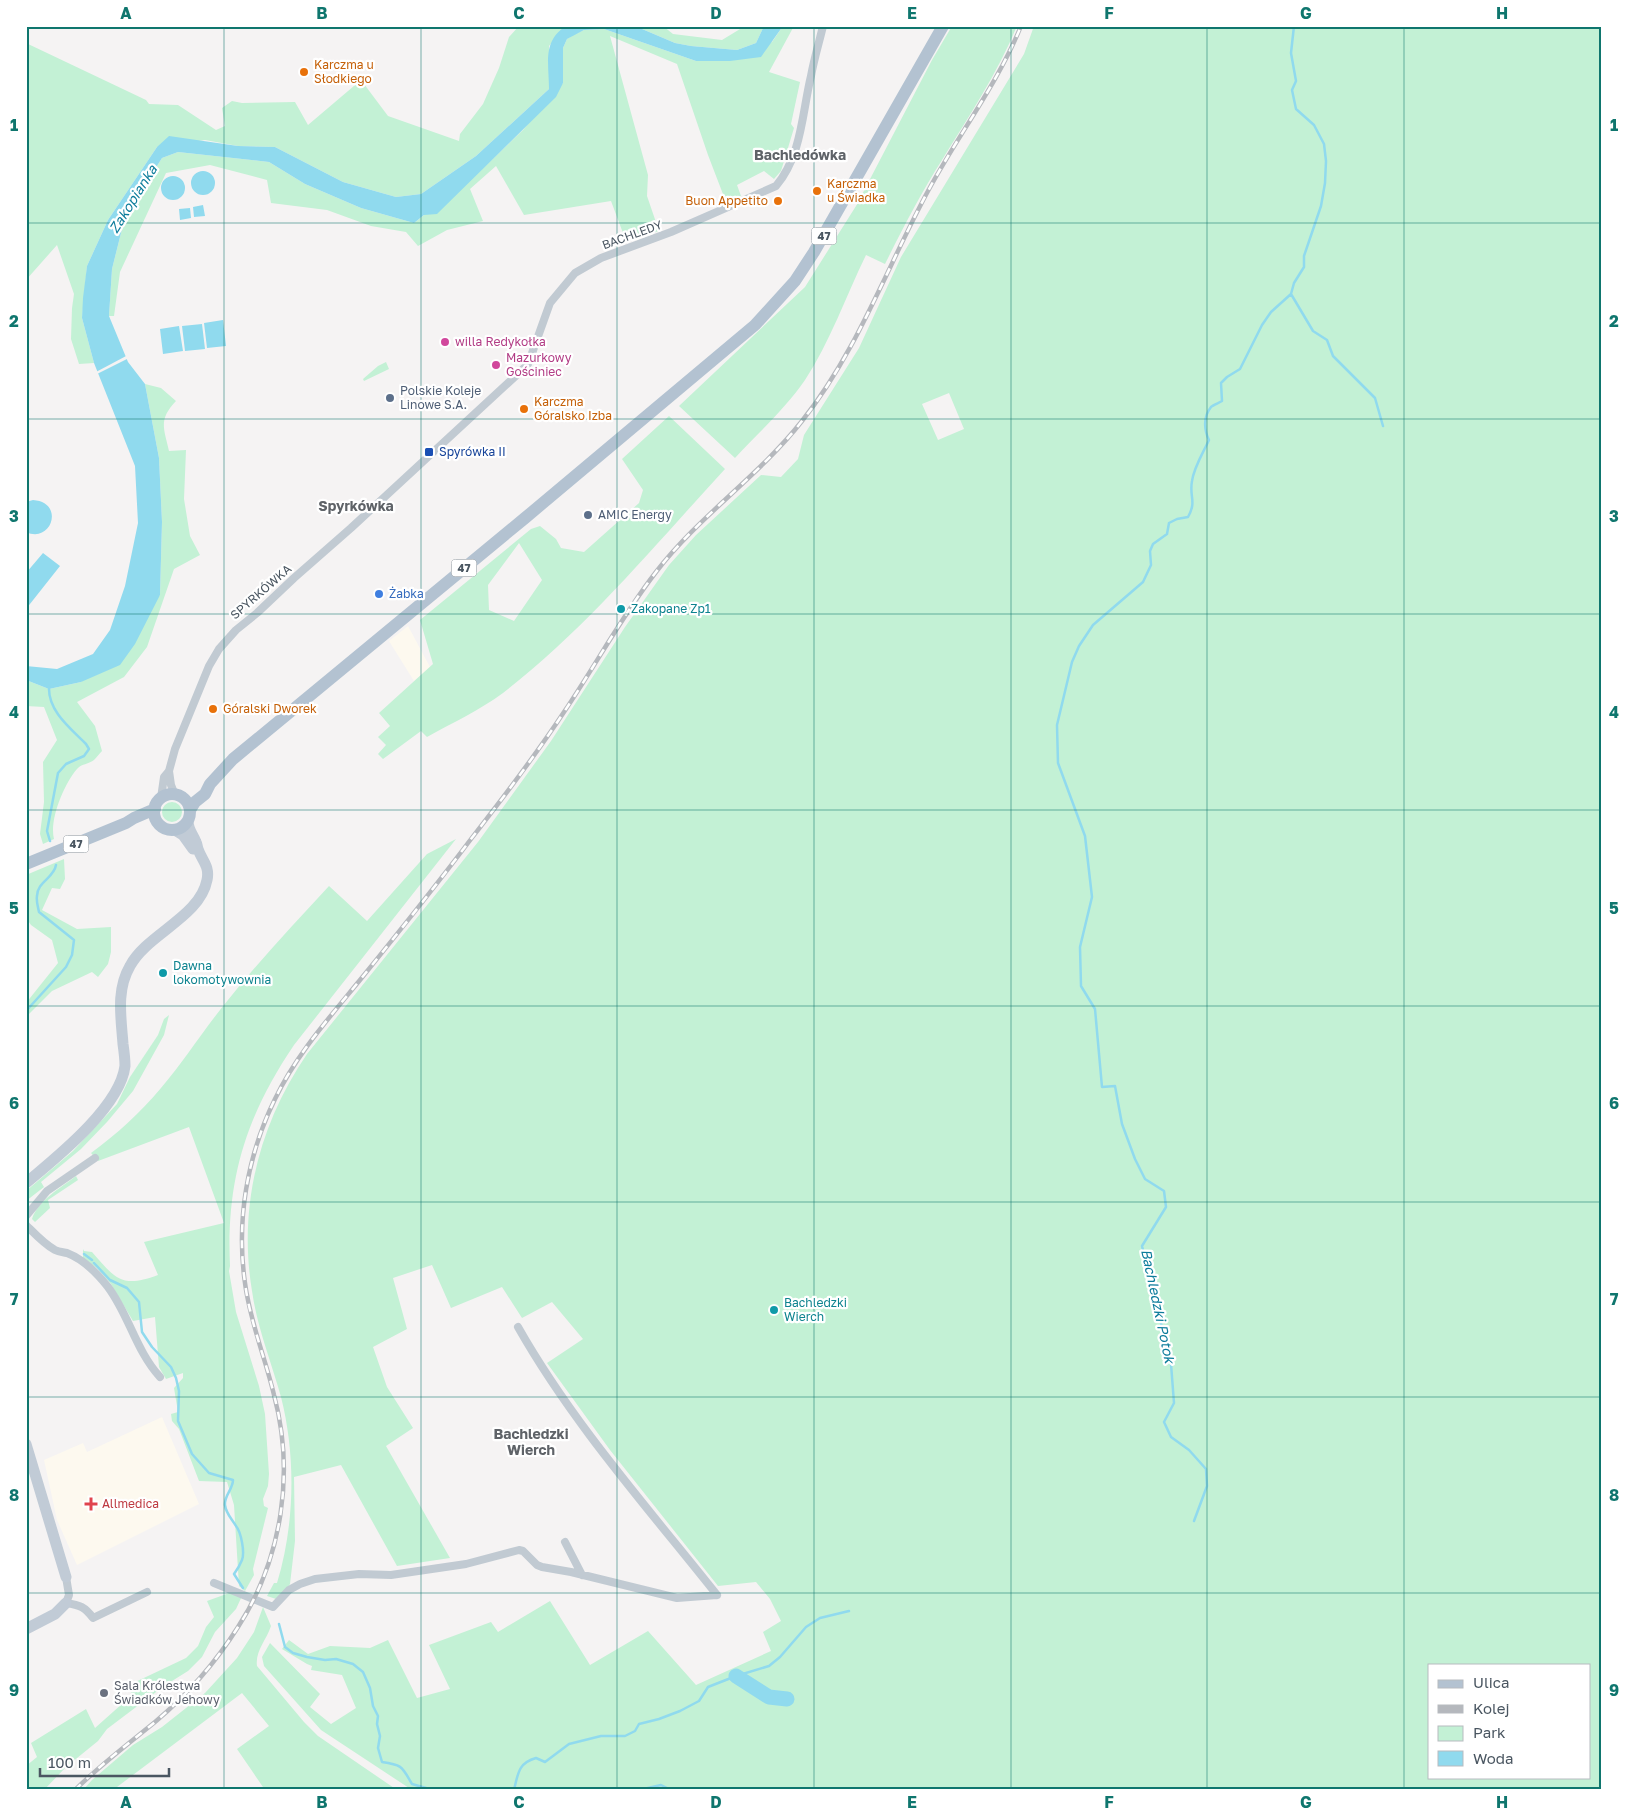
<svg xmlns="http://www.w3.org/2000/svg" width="1628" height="1816" viewBox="0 0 1628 1816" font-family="'Golos Text',sans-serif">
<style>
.commercial{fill:#fdf9ef}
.green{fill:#c3f1d5;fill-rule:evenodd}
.water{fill:#90daee}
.pier{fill:#f5f3f3}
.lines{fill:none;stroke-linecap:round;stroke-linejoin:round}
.stream{stroke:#90daee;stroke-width:2.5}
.river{stroke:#90daee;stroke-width:15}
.street{stroke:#c1cad2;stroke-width:8}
.secondary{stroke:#c1cbd6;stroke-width:11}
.primary{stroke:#b3c2d1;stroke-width:12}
.rail-casing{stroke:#b5b8bd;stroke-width:4.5}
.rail{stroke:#fff;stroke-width:2.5;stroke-dasharray:8;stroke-linecap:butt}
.grid{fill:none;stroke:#0f766e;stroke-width:1;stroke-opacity:0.55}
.food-dot{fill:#e8710a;stroke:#fff;stroke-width:2}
.hotel-dot{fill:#d1479c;stroke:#fff;stroke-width:2}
.service-dot{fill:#5c6f8a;stroke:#fff;stroke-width:2}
.transit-dot{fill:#1a4fb4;stroke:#fff;stroke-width:2}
.shop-dot{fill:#3f7fe0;stroke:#fff;stroke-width:2}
.culture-dot{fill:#0f9aa8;stroke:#fff;stroke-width:2}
.health-dot{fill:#e0444e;stroke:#fff;stroke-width:2}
.worship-dot{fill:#6b7280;stroke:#fff;stroke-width:2}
.labels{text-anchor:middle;stroke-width:4.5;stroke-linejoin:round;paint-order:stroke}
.shield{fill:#fff;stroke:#808990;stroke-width:1}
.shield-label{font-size:11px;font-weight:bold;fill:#4a5661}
.food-label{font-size:12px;fill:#c56008;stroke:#fff;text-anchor:start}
.street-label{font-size:12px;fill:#4a5661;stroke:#fff}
.hotel-label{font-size:12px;fill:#b23c85;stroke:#fff;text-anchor:start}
.service-label{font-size:12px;fill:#4e5e75;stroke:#fff;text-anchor:start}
.transit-label{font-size:12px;fill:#164399;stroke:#fff;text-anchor:start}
.shop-label{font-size:12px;fill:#366cbe;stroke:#fff;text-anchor:start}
.culture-label{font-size:12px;fill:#0d838f;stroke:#fff;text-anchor:start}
.health-label{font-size:12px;fill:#be3a42;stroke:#fff;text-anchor:start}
.worship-label{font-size:12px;fill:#5b616d;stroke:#fff;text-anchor:start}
.neighbourhood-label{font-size:14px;font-weight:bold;fill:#5f6368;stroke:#fff}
.water-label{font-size:14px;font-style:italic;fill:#0c7c9b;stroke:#fff}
.neatline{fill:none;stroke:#0f766e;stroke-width:2}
.grid-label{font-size:16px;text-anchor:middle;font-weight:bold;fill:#0f766e}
</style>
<rect width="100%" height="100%" fill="#f5f3f3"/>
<path class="commercial" d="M408 626 430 667 414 681 389 641Z
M162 1417 199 1504 77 1565 57 1520 44 1460 83 1443 87 1452Z"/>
<path class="green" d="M519 26H566L549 46V89L476 156 421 194 396 197 343 182 275 147 238 146 205 140 157 147 108 220 87 266 82 318 94 363 79 364 71 339 72 308 74 294 57 245 26 280V43L146 100 149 104 178 105 216 130 225 126 222 108 232 101 242 103 295 102 308 125 361 80 388 116 459 141 460 134 483 104 499 68 509 37Z
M635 26H663L673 34 722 40 745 26H764L756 43 737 50 691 46 675 43Z
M783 26H794L769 72 800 82 791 124 794 128 781 171 774 179 764 171 737 185 741 196 726 202 708 155 677 64 610 36 648 175 647 196 659 231 626 241 611 201 524 215 496 166 470 189 483 221 447 230 418 246 406 232 371 226 327 210 271 203 267 180 210 165 166 173 120 272 114 316H109L112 269 125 217 162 158 178 152 269 162 305 184 361 208 414 223 481 170 523 130 563 83V48L567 39 573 35 584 30 604 29 696 61 772 42Z
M952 26H1017C997 74 969 116 942 160 921 193 903 228 885 264L866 255C846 296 830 342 805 380 786 408 758 433 735 458L679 406 805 287 856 206 932 60Z
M1034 26H1602V1790H412L321 1730 264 1666 262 1657 270 1643 320 1694 310 1707 331 1724 356 1708 342 1675 311 1670 312 1666 307 1664 282 1649 289 1640 308 1654 330 1646 370 1648 388 1640 417 1698 450 1689 429 1645 491 1622 498 1632 550 1601 590 1665 648 1631 696 1685 771 1651 763 1632 781 1621 770 1599 756 1582 718 1586 610 1450 547 1363 583 1339 552 1302 522 1318 502 1287 451 1308 432 1265 393 1278 407 1329 373 1347 387 1387 413 1428 386 1446 450 1558 397 1566 341 1465 294 1477 295 1541 290 1584 283 1595 276 1599 267 1596 274 1583H277C295 1524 296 1456 281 1397 271 1361 257 1327 252 1291 238 1207 259 1124 307 1054L478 842 551 741 625 627 669 565 696 535 761 475 781 477 798 459 804 435 859 348 901 257 1024 54ZM949 393 964 429 938 440 922 404ZM1429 1665H1589V1777H1429Z
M386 362 389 369 364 381 363 379 378 366Z
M145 384 161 388 176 401C158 420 164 428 169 451L186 450 184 499 190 536 200 555 174 569 147 647 124 677 77 702 95 726 102 751C99 754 97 757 94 760 89 764 81 764 77 769 64 784 49 820 54 839L43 844 40 834 44 802 43 762 57 740 44 707 26 706V680L49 689 81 682 160 595 162 522 159 458Z
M669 416 725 469C654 546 586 629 503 693 480 710 452 723 427 737L421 731 383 759 378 754 386 745 378 737 390 726 379 713 433 664 420 620 531 529 540 526 556 539 561 548 584 552 639 503 643 490 622 459ZM519 543 542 580 514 621 489 610 488 585Z
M162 812a10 10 0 1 1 20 0a10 10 0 1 1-20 0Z
M456 839 294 1045C246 1116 226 1180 230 1266L229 1271 236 1312 259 1386 265 1414 269 1474 268 1486 263 1499 264 1506 268 1508 253 1569 254 1575 245 1591 239 1586 234 1505 227 1482 199 1481 179 1429 172 1421 171 1414 178 1412 174 1388 183 1378V1373L166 1379 159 1367 155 1317 133 1321 111 1284 98 1269 83 1258V1249L84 1251 92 1252C115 1278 121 1289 158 1275L144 1242 224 1223 189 1127 98 1161 91 1153C117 1134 140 1113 161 1088 185 1060 204 1029 228 1000 259 961 294 924 329 886L367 921 427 854Z
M64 859 65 879 60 889 52 888 42 910 77 929 111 927V952L108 964 98 977 92 972 52 991 26 1017V1003L58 963 52 940 31 925 26 918V875Z
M169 1015 164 1035 133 1091 107 1122 81 1149 41 1182 44 1187 26 1201V1191L73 1151 117 1104 130 1077 158 1035 164 1019Z
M76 1176 78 1180 48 1200 50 1208 35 1222 32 1219C38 1200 61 1188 76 1176Z
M232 1592 242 1596 236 1609 215 1632 202 1657 188 1671 164 1686 107 1729 98 1741 66 1767 44 1790H26V1766L37 1757 31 1743 86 1709 95 1728 132 1695 129 1685 186 1658 198 1646 206 1627 214 1617 207 1601Z
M263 1607 271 1626C266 1641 255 1651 257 1666L304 1722 318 1736 397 1790H265L237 1749 269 1726 242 1693 113 1790H83L92 1780 133 1745 162 1727 205 1693 237 1658 254 1632Z"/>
<path class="water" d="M566 26H635L675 43 691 46 737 50 756 43 764 26H783L761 57 730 61H696L604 29 584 30 567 39 563 48V83L556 97 437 214 424 215 414 223 361 208 305 184 269 162 178 152 162 158 125 217 112 269 109 316 128 362 145 384 159 458 162 522 160 595 135 644 120 665 81 682 49 689 26 680V666L57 669 93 654 110 630 125 586 138 523 135 466 94 363 82 318 83 298 87 266 108 220 157 147 169 136 238 146 275 147 343 182 396 197 421 194 476 156 549 89C549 64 542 41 566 26Z
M191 183a12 12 0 1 1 24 0a12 12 0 1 1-24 0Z
M161 188a12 12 0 1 1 24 0a12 12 0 1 1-24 0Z
M203 205 205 216 194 217 193 207Z
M190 208 191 218 180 220 179 209Z
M223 320 226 346 207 348 204 323Z
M202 324 205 349 185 351 182 326Z
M179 326 183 351 163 354 160 329Z
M33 500C65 502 52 544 26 532V502Z
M43 553 60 566 26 609V573Z"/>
<path class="pier" d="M128 355 129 358 97 374 96 372Z"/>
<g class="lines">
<path class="stream" d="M1291 294 1313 331 1327 340 1333 356 1375 398 1383 426
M49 687C48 711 70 728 86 744L89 749 84 756 66 764 58 773 47 831 50 841
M26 1011 66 967 72 955 74 940 39 912C38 907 36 901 37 896 37 882 54 878 56 865
M84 1254 92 1260
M94 1263 110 1280 127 1288 139 1302 142 1332 152 1347 171 1367 176 1378 179 1391 178 1421 192 1454 209 1473 233 1480C233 1489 224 1496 225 1505 226 1514 232 1519 236 1526 241 1532 245 1552 242 1560 240 1565 237 1570 234 1574L243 1588
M1194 1521 1207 1486 1206 1469 1189 1450 1171 1437 1164 1422 1174 1403 1171 1364 1142 1246 1166 1207 1164 1191 1145 1179 1135 1159 1122 1124 1115 1086 1102 1087 1095 1009 1081 986 1080 947 1092 897 1085 836 1058 763 1057 725 1072 662 1079 646 1093 625 1143 582 1151 565 1150 551 1153 544 1167 534 1169 523 1177 519 1188 517C1197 501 1189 497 1192 481 1194 467 1203 453 1209 440 1204 430 1203 417 1211 407 1213 405 1219 403 1222 401L1221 383 1227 377 1240 369 1262 325 1271 312 1291 294 1294 283 1304 267V256L1321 206 1325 183 1326 161 1324 144 1314 125 1296 109 1292 90 1296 81 1291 53 1294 26
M279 1624 285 1647 293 1653 307 1657 325 1660 336 1659 353 1664 363 1672 370 1688 373 1706 378 1716 377 1724 380 1736 378 1748 382 1762C403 1765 402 1767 412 1784L433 1790
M514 1790C518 1774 518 1763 536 1758L545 1762 569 1744 601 1736H625L635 1731 639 1724 659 1719 680 1711 699 1701 708 1687 736 1676 769 1666 780 1657 806 1627 820 1618 849 1611
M639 1790 661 1785 671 1790"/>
<path class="river" d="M736 1676 769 1697 787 1699"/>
<path class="street" d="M169 771 171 785 175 795
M161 798 164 777 169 771 175 749 209 666 219 649 236 630 257 613 294 578 351 528 521 371 528 364 531 356 550 303 575 273 601 258 671 232 776 186C802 155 802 113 811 76 814 59 819 43 823 26
M26 1216 47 1191 95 1158
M26 1225C35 1234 44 1244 55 1250 59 1252 63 1252 67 1253 83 1259 97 1273 108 1287 129 1315 136 1351 160 1377
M518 1327C573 1424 648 1508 717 1595
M565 1542 582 1575
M66 1577 69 1595 66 1603C80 1605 85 1607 93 1618L147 1592
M214 1583 273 1607 289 1590 300 1584 315 1579 359 1574 391 1575 466 1564 519 1550 523 1551 537 1565 542 1567 571 1572 677 1598 717 1595"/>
<path class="secondary" d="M175 830 183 835 193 849H198
M26 1183C57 1157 120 1107 125 1066 125 1059 124 1051 123 1044 121 1017 116 990 130 966 147 934 200 917 207 880 210 866 202 861 198 849 197 846 197 844 196 842 193 834 188 830 188 821
M26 1444 66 1577
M26 1629 55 1614 66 1603"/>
<path class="primary" d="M154 812a18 18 0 1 1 36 0a18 18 0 1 1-36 0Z
M190 810 195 802 205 794 210 784 233 759 525 518 755 325 795 281 814 252 943 26
M26 864 126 823 134 818 155 809"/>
<g class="rail-casing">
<path id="rail" d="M75 1790C100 1765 128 1744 155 1722 187 1695 216 1662 238 1627 282 1559 295 1473 274 1395 265 1357 250 1322 245 1283 236 1221 247 1156 275 1099 296 1055 329 1018 360 980 398 933 435 887 471 839 503 798 535 756 564 712 595 666 622 616 656 572 699 516 759 476 802 421 857 352 887 267 928 191 958 135 997 85 1021 26"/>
</g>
<use href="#rail" class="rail"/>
</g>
<path class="grid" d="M224 26V1790M421 26V1790M617 26V1790M814 26V1790M1011 26V1790M1207 26V1790M1404 26V1790M26 223H1602M26 419H1602M26 614H1602M26 810H1602M26 1006H1602M26 1202H1602M26 1397H1602M26 1593H1602"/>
<g class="food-dot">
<circle cx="304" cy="72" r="5"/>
<circle cx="817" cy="191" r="5"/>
<circle cx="778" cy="201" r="5"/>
<circle cx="524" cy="409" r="5"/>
<circle cx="213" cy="709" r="5"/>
</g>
<g class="hotel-dot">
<circle cx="445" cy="342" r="5"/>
<circle cx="496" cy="365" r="5"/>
</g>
<g class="service-dot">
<circle cx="390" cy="398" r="5"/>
<circle cx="588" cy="515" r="5"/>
</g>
<rect class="transit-dot" x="424" y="447" width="10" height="10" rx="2.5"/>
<circle class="shop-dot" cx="379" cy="594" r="5"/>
<g class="culture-dot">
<circle cx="621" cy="609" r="5"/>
<circle cx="163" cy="973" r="5"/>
<circle cx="774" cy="1310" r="5"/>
</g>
<path class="health-dot" d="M88.5 1496.5h5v5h5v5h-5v5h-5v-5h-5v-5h5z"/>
<circle class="worship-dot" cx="104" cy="1693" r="5"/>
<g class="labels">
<g class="shield">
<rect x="811.5" y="227.5" width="25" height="17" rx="4"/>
<rect x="451.5" y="559.5" width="25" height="17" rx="4"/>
<rect x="63.5" y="835.5" width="25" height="17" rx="4"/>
</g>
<g class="shield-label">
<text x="824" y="240">47</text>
<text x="464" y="572">47</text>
<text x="76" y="848">47</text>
</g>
<g class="food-label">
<text x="314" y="69">Karczma u<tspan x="314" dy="14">Słodkiego</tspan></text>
<text x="827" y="188">Karczma<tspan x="827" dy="14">u Świadka</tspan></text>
<text x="768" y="205" text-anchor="end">Buon Appetito</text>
<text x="534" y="406">Karczma<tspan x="534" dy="14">Góralsko Izba</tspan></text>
<text x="223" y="713">Góralski Dworek</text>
</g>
<g class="street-label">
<text transform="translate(632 235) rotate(-20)" y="4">BACHLEDY</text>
<text transform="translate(261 592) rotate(-41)" y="4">SPYRKÓWKA</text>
</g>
<g class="hotel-label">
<text x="455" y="346">willa Redykołka</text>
<text x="506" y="362">Mazurkowy<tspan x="506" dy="14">Gościniec</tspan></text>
</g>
<g class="service-label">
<text x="400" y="395">Polskie Koleje<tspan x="400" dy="14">Linowe S.A.</tspan></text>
<text x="598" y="519">AMIC Energy</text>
</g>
<g class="transit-label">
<text x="439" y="456">Spyrówka II</text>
</g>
<g class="shop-label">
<text x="389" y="598">Żabka</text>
</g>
<g class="culture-label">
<text x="631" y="613">Zakopane Zp1</text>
<text x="173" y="970">Dawna<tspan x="173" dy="14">lokomotywownia</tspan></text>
<text x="784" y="1307">Bachledzki<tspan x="784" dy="14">Wierch</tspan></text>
</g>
<g class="health-label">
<text x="102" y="1508">Allmedica</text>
</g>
<g class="worship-label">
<text x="114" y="1690">Sala Królestwa<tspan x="114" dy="14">Świadków Jehowy</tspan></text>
</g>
<g class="neighbourhood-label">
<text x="800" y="160">Bachledówka</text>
<text x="356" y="511">Spyrkówka</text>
<text x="531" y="1439">Bachledzki<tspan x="531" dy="16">Wierch</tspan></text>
</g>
<g class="water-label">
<text transform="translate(133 199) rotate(-58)" y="5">Zakopianka</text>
<text transform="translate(1158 1306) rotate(78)" y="5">Bachledzki Potok</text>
</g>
</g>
<rect width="1628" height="1816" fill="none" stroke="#ffffff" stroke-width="55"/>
<rect x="1428" y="1664" width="162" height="115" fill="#ffffff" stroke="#b7bbc0"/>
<rect x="1438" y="1680" width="25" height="8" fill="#b3c2d1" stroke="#b7bbc0"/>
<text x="1473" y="1688" font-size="15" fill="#4a5661">Ulica</text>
<rect x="1438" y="1705" width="25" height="8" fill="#b5b8bd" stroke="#b7bbc0"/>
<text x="1473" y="1714" font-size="15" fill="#4a5661">Kolej</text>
<rect x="1438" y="1726" width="25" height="15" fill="#c3f1d5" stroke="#b7bbc0"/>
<text x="1473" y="1738" font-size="15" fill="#4a5661">Park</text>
<rect x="1438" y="1751" width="25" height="15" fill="#90daee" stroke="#b7bbc0"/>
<text x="1473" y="1764" font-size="15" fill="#4a5661">Woda</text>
<path d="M40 1768v8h129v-8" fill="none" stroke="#4a5661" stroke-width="2.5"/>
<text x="48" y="1768" font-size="15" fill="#4a5661" stroke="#ffffff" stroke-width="4" paint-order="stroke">100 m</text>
<rect x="28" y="28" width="1572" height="1760" class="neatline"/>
<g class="grid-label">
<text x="126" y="19">A</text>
<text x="322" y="19">B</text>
<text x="519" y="19">C</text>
<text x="716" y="19">D</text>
<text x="912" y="19">E</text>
<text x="1109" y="19">F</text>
<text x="1306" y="19">G</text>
<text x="1502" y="19">H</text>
<text x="14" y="131">1</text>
<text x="1614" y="131">1</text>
<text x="14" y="327">2</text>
<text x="1614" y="327">2</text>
<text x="14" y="522">3</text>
<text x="1614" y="522">3</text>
<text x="14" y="718">4</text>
<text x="1614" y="718">4</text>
<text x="14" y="914">5</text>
<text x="1614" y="914">5</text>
<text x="14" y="1109">6</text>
<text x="1614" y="1109">6</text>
<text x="14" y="1305">7</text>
<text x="1614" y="1305">7</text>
<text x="14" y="1501">8</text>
<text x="1614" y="1501">8</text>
<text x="14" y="1696">9</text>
<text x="1614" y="1696">9</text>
<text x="126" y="1808">A</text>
<text x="322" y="1808">B</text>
<text x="519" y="1808">C</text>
<text x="716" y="1808">D</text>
<text x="912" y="1808">E</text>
<text x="1109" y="1808">F</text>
<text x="1306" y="1808">G</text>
<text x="1502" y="1808">H</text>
</g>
</svg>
